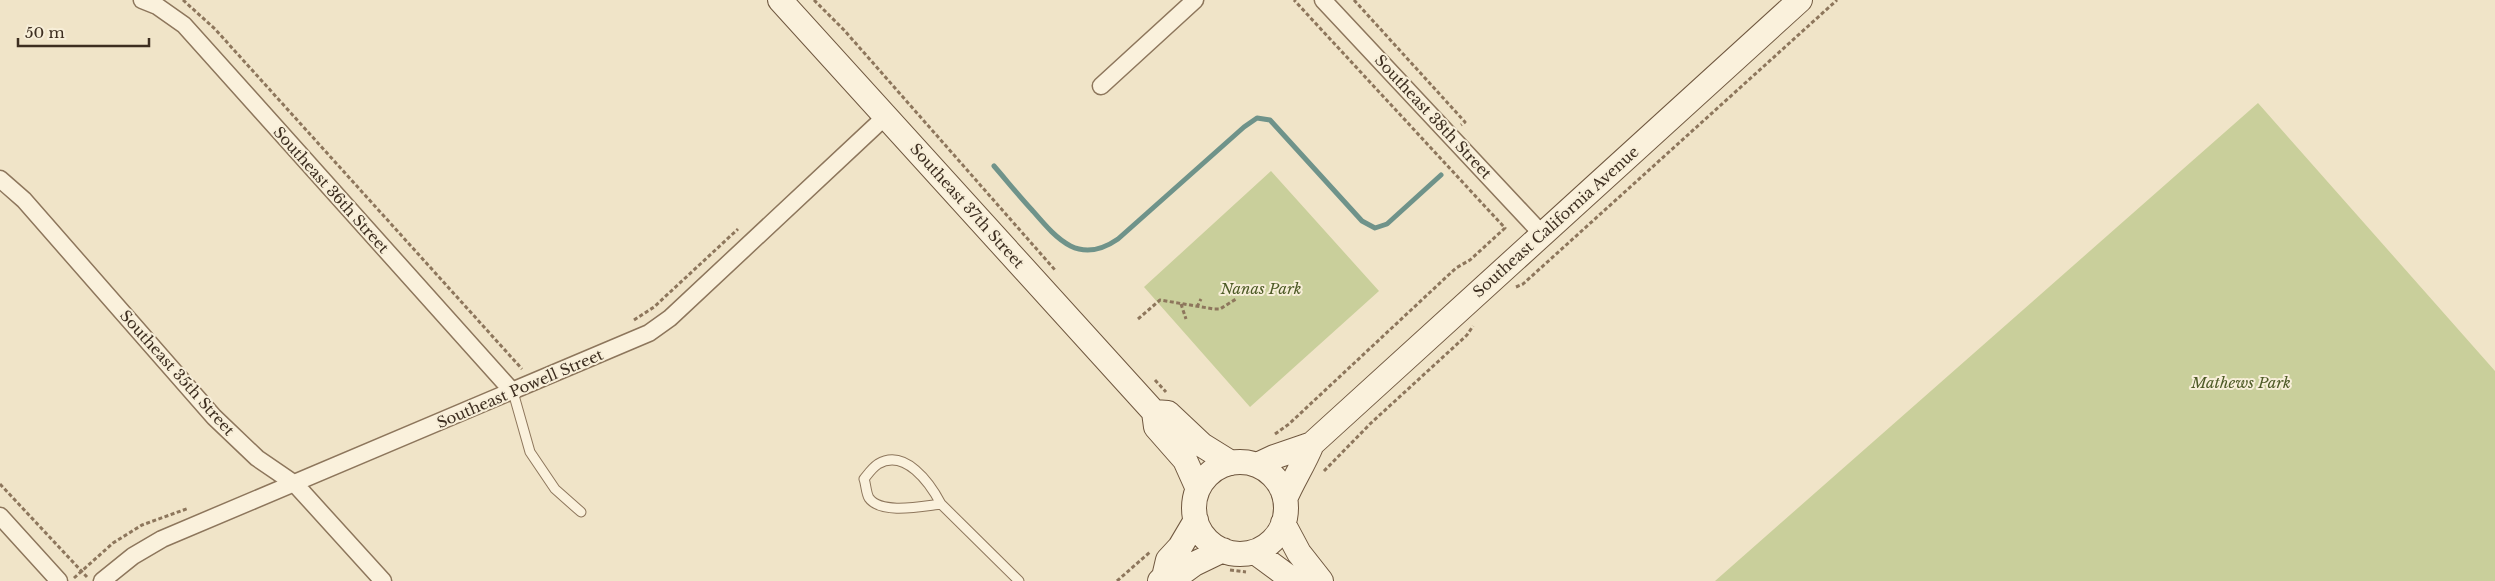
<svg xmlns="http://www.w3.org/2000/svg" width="2495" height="581" viewBox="0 0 2495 581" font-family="'Libre Baskerville',serif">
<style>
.green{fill:#c9cf9b}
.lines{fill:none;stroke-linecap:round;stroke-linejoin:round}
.stream{stroke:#6f938a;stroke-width:5}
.lane-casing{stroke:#8d765c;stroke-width:11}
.street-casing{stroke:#8d765c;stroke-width:19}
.secondary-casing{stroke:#6f573f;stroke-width:26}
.path{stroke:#8d765c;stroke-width:3;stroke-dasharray:4 2.5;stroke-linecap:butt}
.lane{stroke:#faf1dc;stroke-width:9}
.street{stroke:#faf1dc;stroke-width:16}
.secondary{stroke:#faf1dc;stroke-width:24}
.labels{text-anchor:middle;stroke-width:4;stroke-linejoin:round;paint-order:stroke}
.street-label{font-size:15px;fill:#3d2e20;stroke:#f7eed8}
.park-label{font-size:15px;font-style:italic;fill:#4d5a26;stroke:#f7eed8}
</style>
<rect width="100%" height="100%" fill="#f0e4c8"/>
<path class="green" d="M2258 103 2495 371V581H1715Z
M1271 171 1379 291 1250 407 1144 287Z"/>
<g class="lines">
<path class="stream" d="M994 166C1007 181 1019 196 1032 210 1057 239 1079 266 1118 239L1244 127 1257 118 1270 120 1362 221 1375 228 1387 224 1441 175"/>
<g class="lane-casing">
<path id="lane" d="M513 392 530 452 555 489 581 512
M941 504C923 506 881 515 869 498 866 493 866 484 864 479 868 474 872 468 878 464 905 448 930 483 941 504L1019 581"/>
</g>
<g class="street-casing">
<path id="street" d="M142 0 157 6 184 25 513 392
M1323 0 1543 235
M1101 86 1195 0
M0 179 24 200 214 417 257 458 295 484 383 581
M0 516 59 581
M102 581 133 556 162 539 649 333 670 318 886 116"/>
</g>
<g class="secondary-casing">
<path id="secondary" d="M780 0 1154 412 1156 427 1185 460 1198 489
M1154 412 1168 413 1202 445 1231 463
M1194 508a46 46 0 1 1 92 0a46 46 0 1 1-92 0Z
M1257 465 1274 457 1312 444 1800 0
M1285 499C1293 480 1304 464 1312 444
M1283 523 1299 553 1321 581
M1255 552 1294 581
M1164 577 1168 560 1180 547 1196 520
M1160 581 1164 577 1179 575 1194 564 1223 550"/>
</g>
<path class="path" d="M183 0 215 29 522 369
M814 0 844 30 1055 270
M1354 0 1465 122 1461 125
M1516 287 1523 284 1837 0
M1181 304 1186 319
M1197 307 1201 299
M1138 319 1160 300 1214 309H1220L1236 299
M634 320 654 307 738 229
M1155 380 1166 392
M1275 434 1289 424 1456 268 1470 260 1505 228 1294 0
M1324 471 1371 423 1467 335 1473 326
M0 484 87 577
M1230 570 1246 572
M74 578 113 543 142 525 189 508
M1117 581 1150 552"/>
<use href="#lane" class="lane"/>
<use href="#street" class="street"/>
<use href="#secondary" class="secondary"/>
</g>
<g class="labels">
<g class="street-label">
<text transform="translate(1433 117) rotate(47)" y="5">Southeast 38th Street</text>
<text transform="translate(331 190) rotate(48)" y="5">Southeast 36th Street</text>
<text transform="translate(967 206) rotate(48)" y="5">Southeast 37th Street</text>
<text transform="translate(1556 222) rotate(-42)" y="5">Southeast California Avenue</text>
<text transform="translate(177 373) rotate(48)" y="5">Southeast 35th Street</text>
<text transform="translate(520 389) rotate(-23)" y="5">Southeast Powell Street</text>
</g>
<g class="park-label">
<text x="1261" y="294">Nanas Park</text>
<text x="2241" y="388">Mathews Park</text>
</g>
</g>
<path d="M18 38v8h131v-8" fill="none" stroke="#3d2e20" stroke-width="2.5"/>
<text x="25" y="38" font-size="15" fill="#3d2e20" stroke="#f7eed8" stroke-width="4" paint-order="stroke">50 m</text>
</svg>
